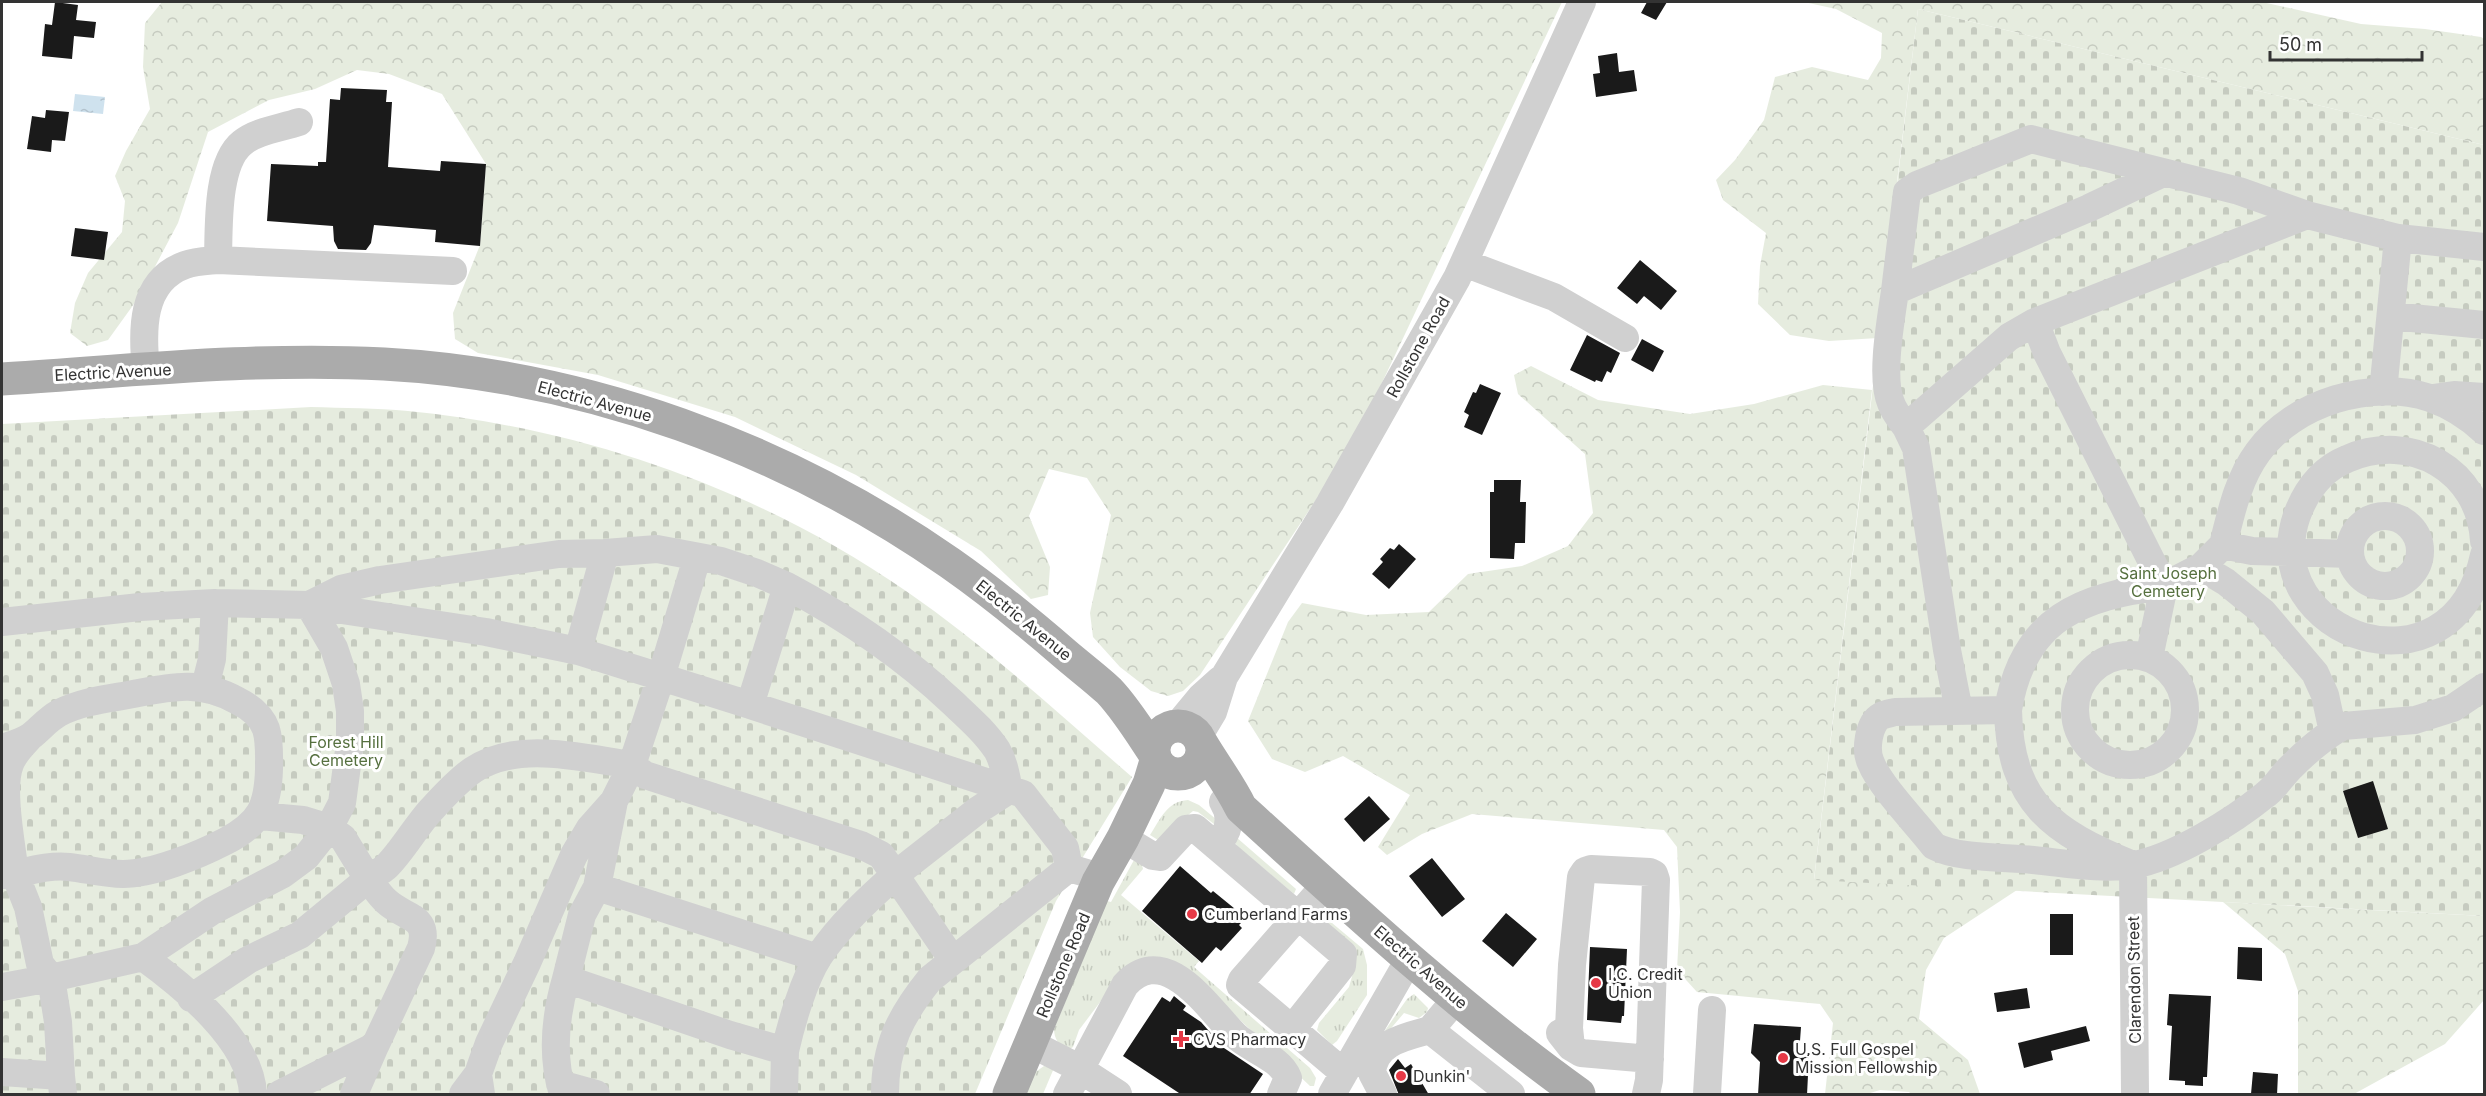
<svg xmlns="http://www.w3.org/2000/svg" width="2486" height="1096" viewBox="0 0 2486 1096" font-family="Inter,sans-serif">
<style>
.grass{fill:url(#grass-tufts)}
.forest{fill:url(#forest-crowns)}
.cemetery{fill:url(#cemetery-stones)}
.water{fill:url(#water-ripples)}
.building{fill:#1a1a1a}
.lines{fill:none;stroke-linecap:round;stroke-linejoin:round}
.minor{stroke:#d0d0d0;stroke-width:28}
.major{stroke:#ababab;stroke-width:33}
.poi-dot{fill:#e63946;stroke:#fff;stroke-width:2}
.labels{text-anchor:middle;stroke-width:6;stroke-linejoin:round;paint-order:stroke}
.street-label{font-size:16px;fill:#333;stroke:#fff}
.park-label{font-size:16px;fill:#56703f;stroke:#fff}
.poi-label{font-size:16px;fill:#333;stroke:#fff;text-anchor:start}
</style>
<defs>
<pattern id="grass-tufts" width="24" height="20" patternUnits="userSpaceOnUse" patternTransform="scale(1.5)"><rect width="24" height="20" fill="#e6ecdf"/><path d="M3 7l-1-3M5 7V3M7 7l1-3M15 17l-1-3M17 17v-4M19 17l1-3" fill="none" stroke="#c6cbc0"/></pattern>
<pattern id="forest-crowns" width="20" height="18" patternUnits="userSpaceOnUse" patternTransform="scale(1.5)"><rect width="20" height="18" fill="#e6ecdf"/><path d="M2 6a3 3 0 1 1 6 0M12 15a3 3 0 1 1 6 0" fill="none" stroke="#c6cbc0"/></pattern>
<pattern id="cemetery-stones" width="16" height="16" patternUnits="userSpaceOnUse" patternTransform="scale(1.5)"><rect width="16" height="16" fill="#e6ecdf"/><path d="M2 7V4a2 2 0 0 1 4 0v3zM10 15v-3a2 2 0 0 1 4 0v3z" fill="#c6cbc0"/></pattern>
<pattern id="water-ripples" width="26" height="14" patternUnits="userSpaceOnUse" patternTransform="scale(1.5)"><rect width="26" height="14" fill="#cfe2ee"/><path d="M2 4q2-2 4 0t4 0M15 11q2-2 4 0t4 0" fill="none" stroke="#b2c2cd"/></pattern>
</defs>
<rect width="100%" height="100%" fill="#fff"/>
<path class="grass" d="M1188 800 1199 805 1217 820 1218 827 1198 812 1193 811 1158 840 1150 835C1160 820 1167 801 1188 800Z
M1236 837 1296 889 1294 894 1239 848 1235 843Z
M1134 860 1142 865 1143 869 1121 895 1199 961 1194 967 1310 1068 1316 1078 1314 1086H1310L1205 987 1119 977 1079 1030 1073 1047 1068 1050C1059 1047 1054 1038 1054 1029L1107 901 1111 902Z
M1319 912 1363 949 1367 965V995L1337 1041 1332 1045 1317 1030 1319 1023 1349 987 1355 966 1318 917Z
M1414 994 1428 1008 1427 1012 1419 1018 1404 1013 1365 1059 1407 999Z
M1044 1066 1054 1068 1043 1094H1025L1034 1073Z"/>
<path class="forest" d="M162 2H1562L1353 444 1200 675 1183 691 1168 696 1151 691 1120 667 1093 637 1090 613 1111 515 1087 478 1049 469 1029 516 1050 567 1048 595 1031 599 981 551 856 475 735 417 598 375 478 353 455 339 453 313 480 245 486 164 442 94 389 74 357 70 315 89 269 100 208 132 178 223 139 297 108 340 87 346 70 333 75 303 88 273 122 232 125 201 115 176 126 151 150 109 143 67 145 23Z
M1804 2H2262L2361 24 2425 29 2481 37 2484 39V145L1918 9 1878 338 1829 341 1790 335 1758 304 1760 266 1766 233 1723 200 1716 180 1735 160 1764 120 1775 77 1812 67 1868 80 1881 58 1882 33 1836 9Z
M1531 366 1598 400 1690 414 1754 404 1823 385 1872 390 1814 879 2017 890 1944 938 1926 970 1919 1019 1968 1060 1980 1094H1911L1909 1092 1880 1090 1867 1094H1825L1833 1023 1820 1004 1697 992 1677 970 1680 912 1677 847 1664 830 1472 814 1422 834 1387 855 1378 847 1410 795 1343 756 1305 772 1272 759 1248 721 1288 622 1302 603 1366 615 1429 612 1468 574 1522 566 1568 546 1593 513 1585 454 1518 394 1514 375Z
M2223 902 2484 916V1000L2445 1044 2354 1094H2298V991L2285 954Z"/>
<path class="cemetery" d="M1918 9 2484 145V916L1814 880Z
M311 407C343 408 376 408 408 411 584 428 760 490 906 591 986 646 1058 713 1132 777L1056 901 975 1094H2V424Z"/>
<path class="water" d="M75 94 105 97 103 114 73 111Z"/>
<path class="building" d="M55 2 78 5 76 20 96 22 94 38 74 36 72 59 42 56 45 24 52 25Z
M1647 2H1667L1656 20 1641 13Z
M1617 53 1619 72 1634 70 1637 91 1596 97 1593 74 1600 73 1598 56Z
M341 88 387 90 386 102H392L388 167 440 171 441 161 486 164 480 246 435 242 436 230 374 225 371 243 366 250 338 249 334 241 333 226 267 221 271 164 318 166V162H326L330 99 340 100Z
M46 110 69 112 65 141 52 140 51 152 27 149 32 116 45 118Z
M75 228 108 232 104 260 71 256Z
M1640 260 1677 291 1661 310 1644 296 1637 304 1617 288Z
M1587 335 1620 353 1611 373 1607 371 1602 382 1596 380 1595 382 1570 370Z
M1642 339 1664 351 1653 372 1631 360Z
M1480 384 1501 393 1482 435 1464 427 1469 415 1464 412 1473 392 1476 393Z
M1494 480H1521L1520 502H1526L1525 543H1515L1514 559 1490 558V492H1494Z
M1399 544 1416 559 1389 589 1372 574 1383 562 1380 559 1390 548 1394 550Z
M2373 781 2388 829 2358 838 2343 791Z
M1369 796 1390 819 1364 842 1344 819Z
M1432 858 1465 899 1442 917 1409 876Z
M1180 866 1211 893 1213 891 1240 913 1237 916 1243 921 1239 925 1242 928 1221 951 1216 947 1202 963 1142 911Z
M1506 913 1537 939 1513 967 1482 941Z
M2050 914H2073V955H2050Z
M1590 947 1627 949 1624 1016H1622L1621 1023 1587 1020Z
M2238 947 2262 948V981L2237 979Z
M2027 988 2030 1008 1997 1012 1994 993Z
M2169 994 2211 996 2207 1077H2203V1086L2185 1085V1081L2169 1080 2172 1026 2167 1025Z
M1174 996 1186 1006 1183 1010 1201 1022 1224 1048 1263 1074 1249 1095H1182L1123 1056 1162 997 1170 1002Z
M1754 1024 1801 1027 1799 1055H1809L1807 1095H1758L1760 1062 1751 1053Z
M2086 1026 2090 1041 2051 1051 2053 1060 2024 1068 2018 1043Z
M1398 1059 1405 1068 1411 1064 1429 1095H1399L1389 1070Z
M2253 1072 2278 1074 2277 1095 2251 1094Z"/>
<g class="lines">
<path class="minor" d="M2307 215 2398 238 2484 247
M218 260C219 229 216 164 242 143 256 131 281 128 299 122
M1464 263 1554 297 1625 338
M1895 291C1891 319 1880 378 1891 403 1894 412 1901 420 1906 427L2009 337 2035 322 2307 215 2239 191 2031 139 1917 185 1907 192 1895 291 2089 208 2163 173
M2391 316 2484 325
M2035 322 2047 353 2164 586C2081 596 2023 618 2008 710L1895 712C1891 713 1885 714 1881 716 1868 723 1865 751 1871 763 1880 786 1918 825 1934 846 1958 859 2005 857 2033 860 2065 863 2101 870 2133 865 2174 858 2233 821 2265 795 2275 788 2281 777 2290 768 2305 753 2324 736 2343 726L2415 720 2453 708 2484 687
M146 370C142 332 140 281 185 265 196 261 207 261 218 260L453 271
M2383 392 2398 238
M2433 398 2454 395 2484 397
M1906 427 1916 448 1947 650 1959 711
M2350 551a35 35 0 1 1 70 0a35 35 0 1 1-70 0Z
M2484 541C2480 470 2411 431 2347 459 2322 469 2306 491 2297 515 2255 636 2453 705 2484 555
M2223 545C2231 513 2238 479 2258 452 2294 402 2372 379 2430 398 2450 405 2469 417 2484 431
M605 553 657 549 721 561 757 573 787 586
M697 558 661 677 750 705
M2201 567 2226 582 2263 612 2315 673 2325 695 2333 732
M2 622 140 607 215 603 309 605 486 632 578 651 661 677 632 765 645 775 861 845 881 855 895 875 978 810 1009 790
M2075 710a55 55 0 1 1 110 0a55 55 0 1 1-110 0Z
M2149 658 2164 586 2201 567 2223 545 2252 551 2350 554
M205 687 212 659 215 603
M2008 710C2010 803 2052 832 2133 865L2135 1094
M1177 726 1201 697 1220 680
M1198 737 1213 712 1224 677 1330 503 1457 278 1582 2
M2 748C11 745 23 742 31 736 40 729 48 719 59 713 80 702 105 699 128 695 170 687 199 679 238 701 250 707 261 715 266 729 270 742 269 756 269 769 268 807 260 823 226 841 199 855 153 874 123 874 104 874 87 869 69 867 51 865 33 870 15 874 12 847 0 788 10 764 14 753 22 746 29 738
M1009 790C1006 776 1004 762 997 750 985 732 969 718 953 703 903 656 847 618 787 586L750 705 1023 794 1065 848 1069 868 1100 877
M260 816 303 820 329 828 342 803 350 743V711L346 684 334 648 309 605 341 589 380 580 559 554 605 553 578 651
M1123 838 1153 856 1160 857 1186 829 1195 828 1343 954 1342 966 1292 1029
M1216 846C1229 833 1233 817 1223 802
M2 875 15 874 28 907 40 964 51 978 58 1022 61 1076
M1326 884 1242 980 1240 985 1344 1073
M566 979 582 915 597 887 818 958
M2 987 51 978 143 957
M191 998 248 960 300 935 368 879 343 838 329 828 306 857 283 874 212 911 143 957C183 986 251 1041 253 1094
M1457 998 1430 1030 1511 1094
M1560 1033 1571 1047 1581 1053 1650 1059
M1030 1043 1075 1066 1118 1094
M1571 1047 1569 1028 1572 965 1581 877 1585 871 1591 869 1650 872 1654 874 1656 880 1649 1080 1646 1094
M2 1072 61 1076 63 1094
M478 1074 489 1043 527 963 574 855 590 828 614 801 597 887
M560 1084 596 1094
M280 1094 375 1046 421 948C430 915 405 919 386 901 379 895 374 886 368 879 374 875 382 871 387 866 402 851 415 828 430 811 443 797 457 781 473 770 518 740 582 758 632 765L614 801
M354 1094 375 1046
M463 1094 478 1074 481 1094
M563 1094C551 1056 555 1017 566 979L730 1035 785 1051C791 1024 804 979 819 956 840 925 867 900 895 875L952 959
M784 1094 785 1051
M885 1094C885 1046 900 1016 930 979L1069 868
M1067 1094 1125 985C1166 940 1209 1010 1235 1035 1250 1050 1280 1057 1288 1078L1281 1094
M1332 1094 1410 958
M1383 1094 1372 1073C1374 1042 1405 1037 1430 1030
M1707 1094 1712 1010"/>
<path class="major" d="M2 379C128 371 257 357 384 364 585 375 785 448 950 563 990 591 1028 622 1065 654 1079 666 1095 678 1109 691 1126 709 1140 732 1154 753
M1154 750a24 24 0 1 1 48 0a24 24 0 1 1-48 0Z
M1202 744C1215 766 1230 785 1241 808 1350 907 1459 1008 1579 1094
M1009 1094 1098 882 1123 838 1149 784 1156 761"/>
</g>
<g class="poi-dot">
<circle cx="1192" cy="914" r="6"/>
<circle cx="1596" cy="983" r="6"/>
<path d="M1178 1030h6v6h6v6h-6v6h-6v-6h-6v-6h6z"/>
<circle cx="1783" cy="1058" r="6"/>
<circle cx="1401" cy="1076" r="6"/>
</g>
<g class="labels">
<g class="street-label">
<text transform="translate(1418 347) rotate(-61)" y="6">Rollstone Road</text>
<text transform="translate(113 372) rotate(-3)" y="6">Electric Avenue</text>
<text transform="translate(595 401) rotate(15)" y="6">Electric Avenue</text>
<text transform="translate(1024 620) rotate(39)" y="6">Electric Avenue</text>
<text transform="translate(1063 965) rotate(-67)" y="6">Rollstone Road</text>
<text transform="translate(1421 967) rotate(41)" y="6">Electric Avenue</text>
<text transform="translate(2134 980) rotate(-91)" y="6">Clarendon Street</text>
</g>
<g class="park-label">
<text x="2168" y="579">Saint Joseph<tspan x="2168" dy="18">Cemetery</tspan></text>
<text x="346" y="748">Forest Hill<tspan x="346" dy="18">Cemetery</tspan></text>
</g>
<g class="poi-label">
<text x="1204" y="920">Cumberland Farms</text>
<text x="1608" y="980">I.C. Credit<tspan x="1608" dy="18">Union</tspan></text>
<text x="1193" y="1045">CVS Pharmacy</text>
<text x="1795" y="1055">U.S. Full Gospel<tspan x="1795" dy="18">Mission Fellowship</tspan></text>
<text x="1413" y="1082">Dunkin'</text>
</g>
</g>
<rect width="2486" height="1096" fill="none" stroke="#333333" stroke-width="6"/>
<path d="M2270 51v9h152v-9" fill="none" stroke="#333333" stroke-width="3"/>
<text x="2279" y="51" font-size="18" fill="#333333" stroke="#ffffff" stroke-width="4.5" paint-order="stroke">50 m</text>
</svg>
